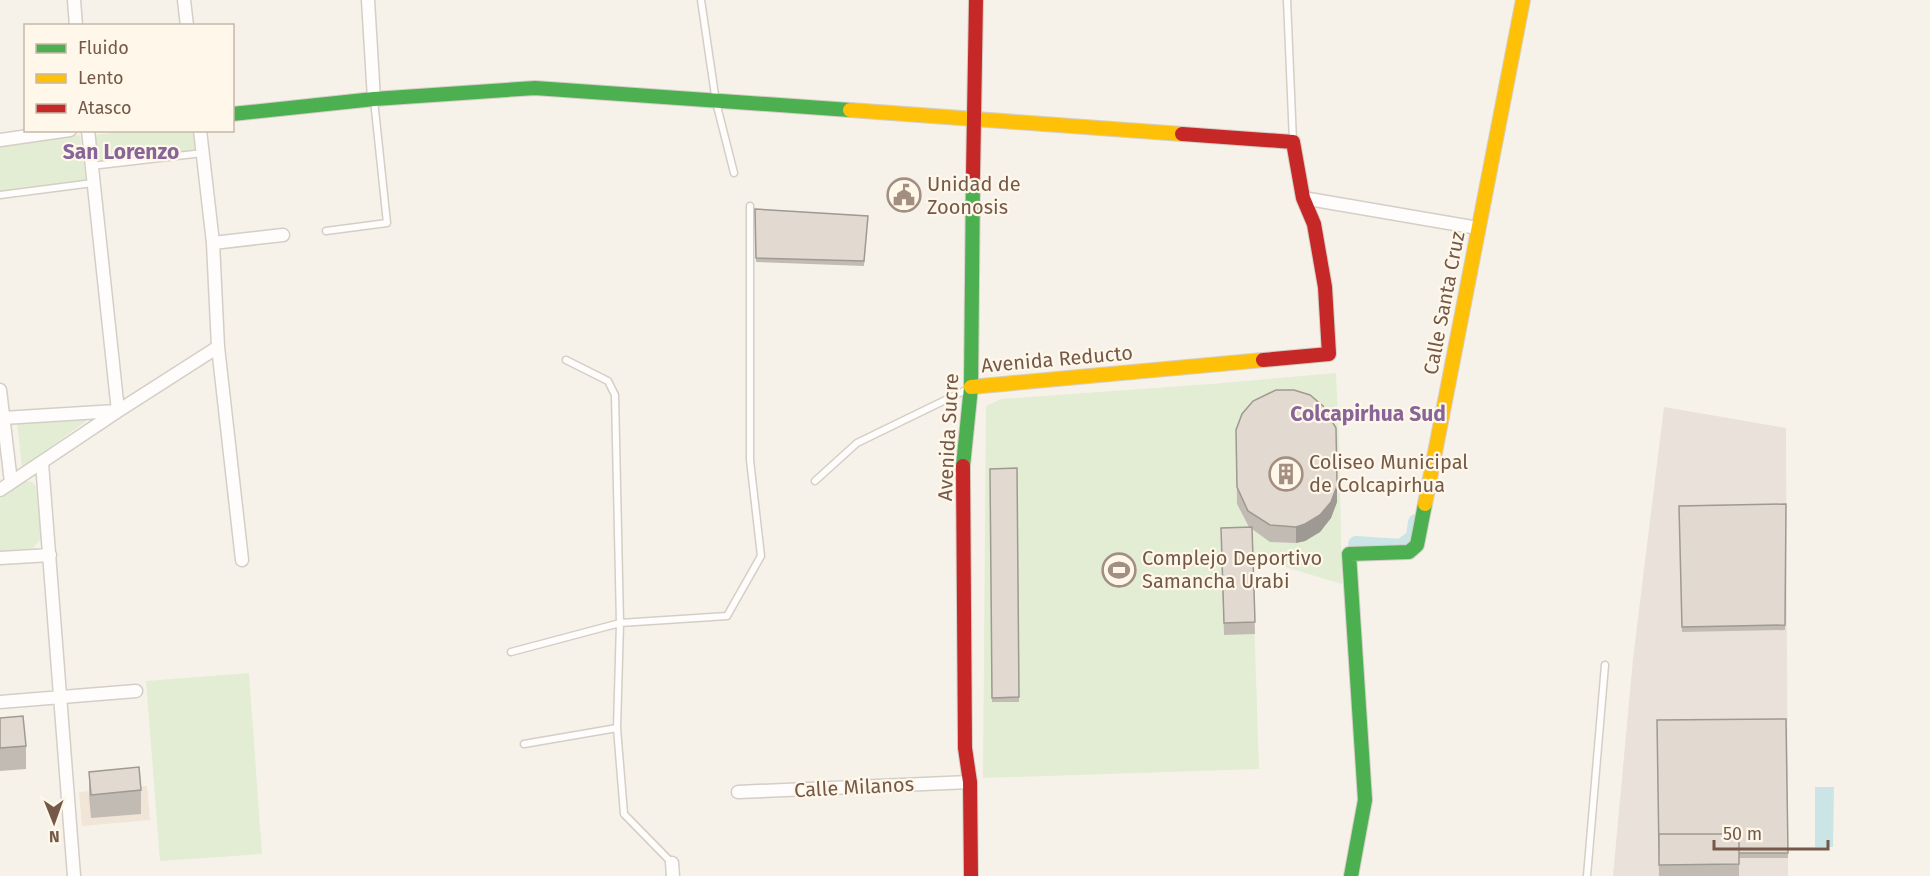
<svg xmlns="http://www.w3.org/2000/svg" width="1930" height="876" viewBox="0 0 1930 876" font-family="'Fira Sans',sans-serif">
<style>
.residential{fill:#f0e5d6}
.industrial{fill:#e9e1da}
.green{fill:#e2edd4}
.water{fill:#cbe4e6}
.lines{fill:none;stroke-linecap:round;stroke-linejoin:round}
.canal{stroke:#cbe4e6;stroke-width:16}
.lane-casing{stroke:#d4cec6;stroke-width:9}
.street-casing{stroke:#d4cec6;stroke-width:15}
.fast-casing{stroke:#d5cec6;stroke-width:16}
.slow-casing{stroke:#d5cec6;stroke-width:16}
.jam-casing{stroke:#d5cec6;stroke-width:16}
.lane{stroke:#fefdfc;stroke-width:6}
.street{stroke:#fefdfc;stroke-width:12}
.fast{stroke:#4caf50;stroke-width:14}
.slow{stroke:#ffc107;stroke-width:14}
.jam{stroke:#c62828;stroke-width:14}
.wall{fill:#c2bbb4}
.shaded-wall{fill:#9e9992}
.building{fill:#e2dad1;stroke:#9e9992;stroke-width:1.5}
.labels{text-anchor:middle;stroke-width:4.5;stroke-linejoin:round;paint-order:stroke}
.poi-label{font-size:20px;fill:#745949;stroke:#fff7e9;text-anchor:start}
.street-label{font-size:20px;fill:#745949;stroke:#fff7e9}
.neighbourhood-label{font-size:21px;font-weight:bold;fill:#876597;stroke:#fff7e9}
</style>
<rect width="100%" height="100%" fill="#f6f2e9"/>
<path class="residential" d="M147 786 150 820 82 826 79 792Z"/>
<path class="industrial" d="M1664 407 1786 428 1788 876H1613L1633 659Z"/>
<path class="green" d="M138 130 197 131 199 151 97 162 94 135Z
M80 135 86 182 0 192V144Z
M1336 373 1339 440 1342 584 1252 557 1259 769 983 778 986 406 1001 399 1211 384Z
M89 413 86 421 22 468 17 422Z
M25 481 32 482 36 487 41 539 33 548 0 551V499Z
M249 673 262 854 160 861 146 681Z"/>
<path class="water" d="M1815 787H1834L1833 847H1815Z"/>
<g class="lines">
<path class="canal" d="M1356 544 1401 547 1414 537 1416 522"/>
<g class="lane-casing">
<path id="lane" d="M701 0 716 102 734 173
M1287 0 1293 141
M91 166 203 153
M0 195 93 183
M326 231 387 223 374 100
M566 360 608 381 615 395 620 623 617 728 624 814 672 863
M815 481 857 443 968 389
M511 652 620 623 727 616 761 556 750 460V206
M524 744 617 728
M1587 876 1605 665"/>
</g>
<g class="street-casing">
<path id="street" d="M74 0 76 26
M184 0 187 26
M368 0 374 99
M88 130 118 411
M200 130 213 243 218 347 242 560
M0 140 70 130
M1303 198 1478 228
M213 243 283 235
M0 390 11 482
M3 418 116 411
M42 463 74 876
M0 490 118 411 218 347
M0 558 50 555
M0 702 136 691
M738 792 970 782
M672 863 673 876"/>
</g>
<g class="fast-casing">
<path id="fast" d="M232 114 374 99 535 88 850 110
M963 466 971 387 973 176
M1351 876 1365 800 1349 554 1409 552 1417 545 1425 504"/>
</g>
<g class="slow-casing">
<path id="slow" d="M850 110 1182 134
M971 387 1263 360
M1425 504 1523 0"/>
</g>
<g class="jam-casing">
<path id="jam" d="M1182 134 1293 142 1303 198 1314 224 1325 287 1329 354 1263 360
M973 176 976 0
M963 466 965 748 970 782 971 876"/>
</g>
<use href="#lane" class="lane"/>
<use href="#street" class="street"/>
<use href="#fast" class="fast"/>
<use href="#slow" class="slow"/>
<use href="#jam" class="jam"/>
</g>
<path class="wall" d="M755 209 868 216 864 266 756 262Z
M1236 430 1337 502 1331 518 1320 532 1305 541 1296 543 1270 542 1252 529 1255 634 1224 635 1221 541 1249 527 1237 504Z
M1017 468 1019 702H992L990 469Z
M1786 504 1785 630 1682 632 1679 506Z
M0 718 26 746V769L0 771Z
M1786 719 1788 858H1739V876H1659L1657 720Z
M89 772 141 790V814L91 818 89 796Z"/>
<path class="shaded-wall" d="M1337 486V502L1331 518 1320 532 1305 541 1296 543V527Z"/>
<path class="building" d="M755 209 868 216 864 261 756 258Z
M1276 390H1294L1310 395 1323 406 1336 428 1337 486 1331 502 1320 515 1305 524 1296 527 1270 525 1248 511 1237 487 1236 430 1242 414 1253 401Z
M1017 468 1019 697 992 698 990 469Z
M1786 504 1785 625 1682 627 1679 506Z
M1252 527 1255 622 1224 623 1221 528Z
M23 716 26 746 0 748V718Z
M1786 719 1788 853H1739V834H1659V853L1657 720Z
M139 767 141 790 91 795 89 772Z
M1659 834H1739V864L1659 865Z"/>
<defs>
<g id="civic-ring" transform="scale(1.725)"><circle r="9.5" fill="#fff7e9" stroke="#a28f81" stroke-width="1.5"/><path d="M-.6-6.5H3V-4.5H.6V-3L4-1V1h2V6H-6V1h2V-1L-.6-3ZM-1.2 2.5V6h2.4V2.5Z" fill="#a28f81"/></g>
<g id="building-ring" transform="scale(1.725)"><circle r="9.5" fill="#fff7e9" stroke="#a28f81" stroke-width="1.5"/><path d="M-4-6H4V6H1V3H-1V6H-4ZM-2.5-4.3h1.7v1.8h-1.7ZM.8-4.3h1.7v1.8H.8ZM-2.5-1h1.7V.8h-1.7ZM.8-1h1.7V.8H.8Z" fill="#a28f81"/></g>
<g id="stadium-ring" transform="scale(1.725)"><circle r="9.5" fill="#fff7e9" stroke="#a28f81" stroke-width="1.5"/><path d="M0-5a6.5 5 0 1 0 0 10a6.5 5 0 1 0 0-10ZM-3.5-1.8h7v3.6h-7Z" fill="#a28f81"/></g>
</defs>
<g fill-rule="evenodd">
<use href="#civic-ring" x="904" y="195"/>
<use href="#building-ring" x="1286" y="474"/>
<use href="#stadium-ring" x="1119" y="570"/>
</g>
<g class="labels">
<g class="poi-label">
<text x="927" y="191">Unidad de<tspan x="927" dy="23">Zoonosis</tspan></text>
<text x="1309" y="469">Coliseo Municipal<tspan x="1309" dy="23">de Colcapirhua</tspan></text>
<text x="1142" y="565">Complejo Deportivo<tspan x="1142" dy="23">Samancha Urabi</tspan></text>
</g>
<g class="street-label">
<text transform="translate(1444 303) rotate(-79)" y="7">Calle Santa Cruz</text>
<text transform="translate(1057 359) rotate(-5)" y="7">Avenida Reducto</text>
<text transform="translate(948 437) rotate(-87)" y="7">Avenida Sucre</text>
<text transform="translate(854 787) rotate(-3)" y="7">Calle Milanos</text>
</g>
<g class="neighbourhood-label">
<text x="121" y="159">San Lorenzo</text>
<text x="1368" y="421">Colcapirhua Sud</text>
</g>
</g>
<rect x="24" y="24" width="210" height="108" fill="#fff7e9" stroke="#c7b8a9" stroke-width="1.5"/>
<rect x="36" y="44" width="30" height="9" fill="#4caf50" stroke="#c7b8a9" stroke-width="1.5"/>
<text x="78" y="54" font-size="18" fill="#745949">Fluido</text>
<rect x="36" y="74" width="30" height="9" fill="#ffc107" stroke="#c7b8a9" stroke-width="1.5"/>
<text x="78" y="84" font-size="18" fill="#745949">Lento</text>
<rect x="36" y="104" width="30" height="9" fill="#c62828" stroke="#c7b8a9" stroke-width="1.5"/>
<text x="78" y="114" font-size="18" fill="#745949">Atasco</text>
<g transform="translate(54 822) rotate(179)" stroke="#fff7e9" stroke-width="4.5" paint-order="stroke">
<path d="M0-4.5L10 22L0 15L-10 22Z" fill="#745949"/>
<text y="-9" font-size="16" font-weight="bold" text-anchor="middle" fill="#745949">N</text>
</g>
<path d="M1714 840v9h114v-9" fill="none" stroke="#745949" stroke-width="3"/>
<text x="1723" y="840" font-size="18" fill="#745949" stroke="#fff7e9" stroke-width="4.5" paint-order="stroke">50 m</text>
</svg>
